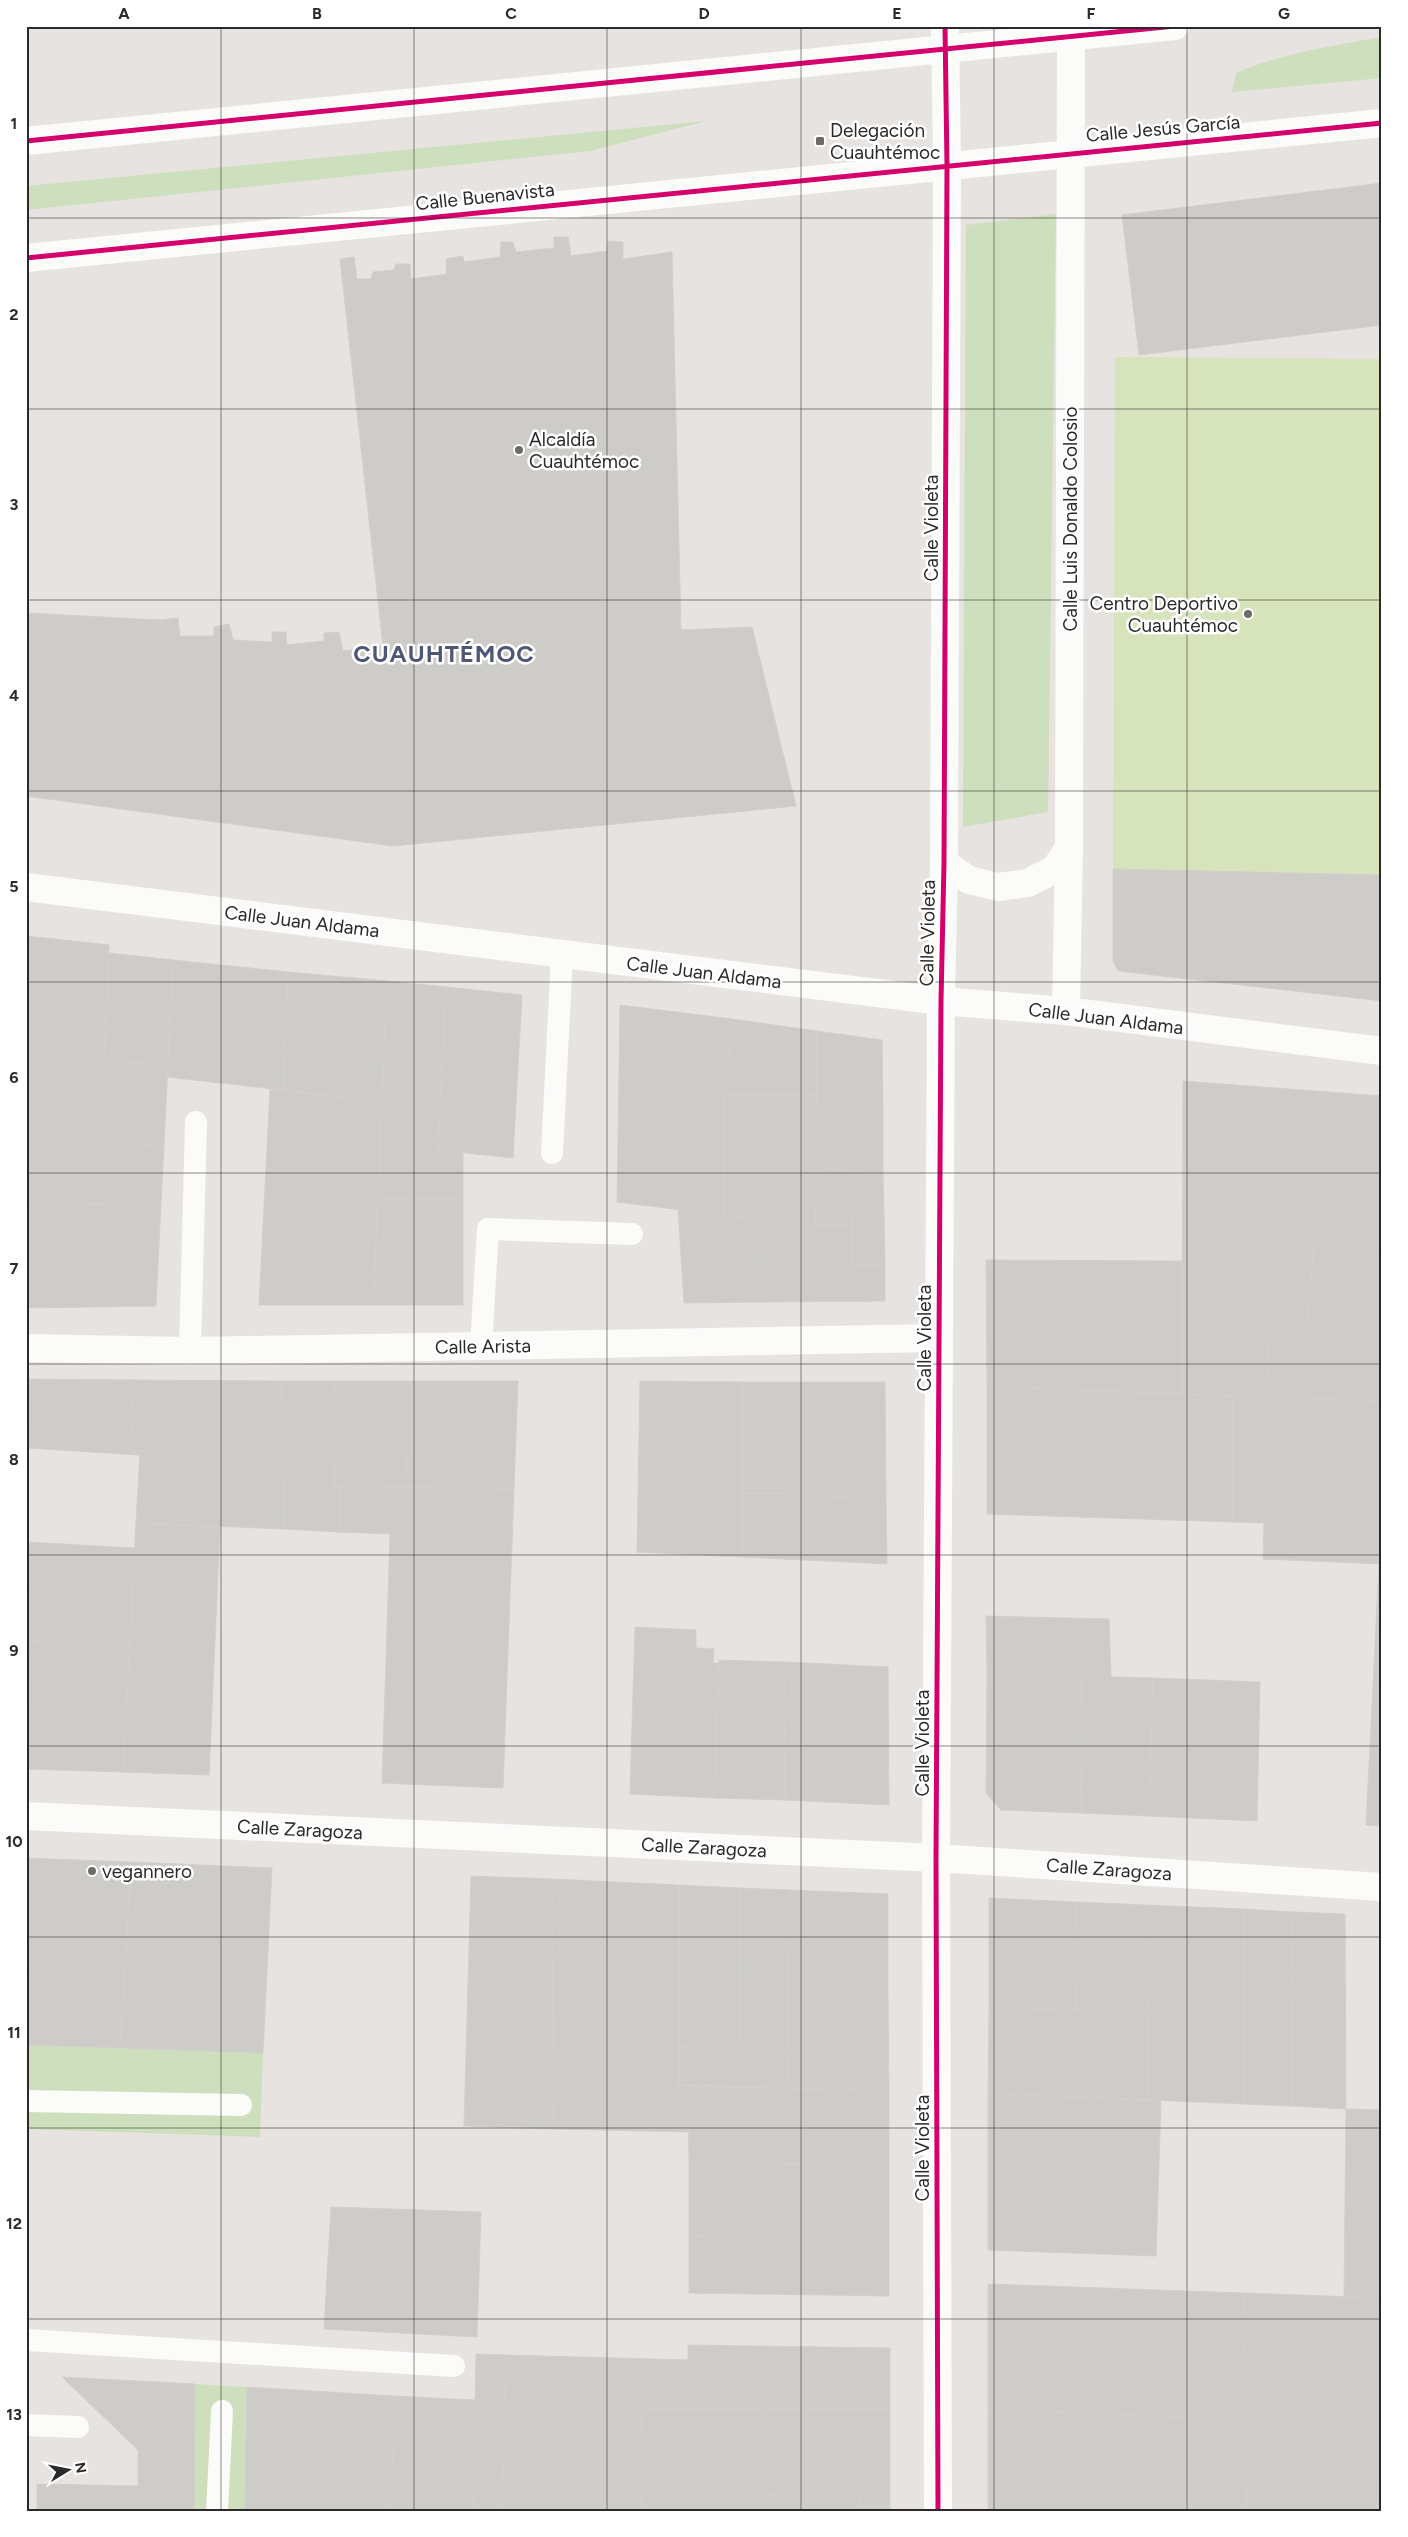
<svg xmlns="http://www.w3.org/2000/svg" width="1408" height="2537" viewBox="0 0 1408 2537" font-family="Figtree,sans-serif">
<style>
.green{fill:#cddfbc}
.pitch{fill:#d7e3ba}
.building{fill:#ceccc9;stroke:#d2cfcc}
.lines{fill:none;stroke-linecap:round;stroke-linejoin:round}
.lane{stroke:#fbfbfa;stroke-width:22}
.street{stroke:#fbfbfa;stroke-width:28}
.secondary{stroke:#fbfbfa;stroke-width:28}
.cycleway-casing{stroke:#fff;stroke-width:8}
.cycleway{stroke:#d6006c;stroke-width:5}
.grid{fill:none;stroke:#2a2a2a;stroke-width:1;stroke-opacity:0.55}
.poi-dot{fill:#6c6b6a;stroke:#fff;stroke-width:2}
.labels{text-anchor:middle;stroke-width:5;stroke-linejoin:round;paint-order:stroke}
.street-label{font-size:19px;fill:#2a2a2a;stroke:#fff}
.poi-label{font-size:19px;fill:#2a2a2a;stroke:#fff;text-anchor:start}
.district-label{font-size:24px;font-weight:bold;letter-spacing:1px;fill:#4e5876;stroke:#fff}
.neatline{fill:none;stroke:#2a2a2a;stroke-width:2}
.grid-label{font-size:16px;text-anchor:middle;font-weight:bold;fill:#2a2a2a}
</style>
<rect width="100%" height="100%" fill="#e7e3e0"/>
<path class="green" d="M1382 37V78L1232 92 1236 73C1283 53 1332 46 1382 37Z
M706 121 590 151 26 210V186Z
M1056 214 1048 812 963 827 966 225Z
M26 2045 263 2053 260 2137 26 2129Z
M195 2384 247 2387 245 2511H194Z"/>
<path class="pitch" d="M1115 357 1382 359V875L1113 869Z"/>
<path class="building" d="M1382 183V325L1139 355 1122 215Z
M554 237H568L571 256 607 251 608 241 623 242V259L672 252 681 630 752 627 796 806 393 846 26 796V613L161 620 178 618 180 636H214V627L229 624 233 640 272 642V632H286L287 645 324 641V633L339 632 343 651 383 646 340 259 354 257 357 279H371L373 272 394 270 396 264H410L411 279 447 274 446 259 463 256 464 262 500 257 501 242H513L516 252 554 248Z
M1113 869 1382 875V1001L1118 971 1113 961Z
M26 936 109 945 104 1062 168 1064 164 1146 26 1138Z
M109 953 173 960 168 1064 104 1062Z
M173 960 288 972 283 1090 167 1077Z
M288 972 387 981 382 1102 283 1090Z
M387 981 446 987 438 1150 463 1153V1198H378Z
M446 987 522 995 513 1158 438 1150Z
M620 1005 732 1019 725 1094H723V1215L617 1202Z
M732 1019 817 1031V1094H725Z
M817 1031 882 1040 883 1110 816 1111Z
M1183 1081 1382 1096V1250L1314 1245 1306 1335 1269 1333 1266 1397 1182 1395Z
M270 1089 382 1102 373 1305H259Z
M723 1094H817L815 1225H852L853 1265H885V1301L766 1302 765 1220 723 1215Z
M883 1110V1175L816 1167V1111Z
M26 1138 164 1146 161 1203 26 1205Z
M816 1167 883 1175 884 1214 853 1211 852 1225H815Z
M378 1198H463V1305H373Z
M161 1203 156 1306 26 1308V1205Z
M678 1209 765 1220 766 1302 684 1303Z
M853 1211 884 1214 885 1265H853Z
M1314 1245 1382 1250V1401L1266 1397 1269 1333 1306 1335Z
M986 1260 1182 1261V1395L987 1386Z
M26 1379H31L28 1448H26Z
M31 1379 134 1380 131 1452H140L139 1455 28 1448Z
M134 1380 281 1381 284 1529 136 1523 140 1452H131Z
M281 1381H334L335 1486H339V1532L284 1529Z
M334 1381H411V1459H406V1474H412L411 1487 335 1486Z
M411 1381H518L514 1489 411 1487 412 1474H406V1459H411Z
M640 1381 742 1382V1557L637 1552Z
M742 1382H885L886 1496 792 1498 791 1493H742Z
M987 1386 1233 1396V1522L987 1514Z
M1233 1396 1382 1401V1564L1263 1559 1264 1523 1233 1522Z
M339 1486 514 1489 503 1788 382 1783 390 1534 339 1532Z
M742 1493H791L792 1498 886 1496 887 1564 742 1557Z
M136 1523 220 1527 209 1775 123 1772Z
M26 1542 135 1548 130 1645 36 1641V1635H41L43 1592 28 1591 26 1593Z
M1379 1564H1382V1687L1373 1686Z
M28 1591 43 1592 41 1635H36V1641H26V1593Z
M986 1616 1109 1619 1111 1677 987 1673Z
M635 1627 696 1630V1648L714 1649 713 1663H719L714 1798 630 1794Z
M26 1641H32L26 1769Z
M32 1641 130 1645 123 1772 26 1769Z
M719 1660 784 1662 785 1800 714 1798Z
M784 1662 888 1667 889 1805 785 1800Z
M987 1673 1082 1676 1081 1813 1001 1810 986 1793Z
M1082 1676 1153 1678 1149 1816 1081 1813Z
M1153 1678 1260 1682 1257 1821 1149 1816Z
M1373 1686 1382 1687V1826L1366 1825Z
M26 1858 131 1862 125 1975 26 1970Z
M131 1862 272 1868 263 2053 120 2048Z
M471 1876 552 1879 554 2129 464 2126Z
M552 1879 679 1885V2085L688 2086 689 2132 554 2129Z
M679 1885 740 1888 739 2048 679 2047Z
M740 1888 790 1890 787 2088 679 2085V2047L739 2048Z
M790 1890 888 1894V1995L788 1994Z
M989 1898 1076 1902 1075 2010 989 2007Z
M1076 1902 1146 1905 1147 2012 1075 2010Z
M1146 1905 1244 1909V2104L1148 2100Z
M1244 1909 1293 1912 1292 2106 1244 2104Z
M1293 1912 1345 1914 1346 2109 1292 2106Z
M26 1970 125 1975 120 2048 26 2045Z
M788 1994 888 1995 889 2091 787 2088Z
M989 2007 1147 2012 1148 2100 988 2093Z
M688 2086 889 2091V2166L689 2162Z
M988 2093 1161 2101 1156 2256 988 2250Z
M1346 2109 1382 2110V2298L1344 2297Z
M689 2162 889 2166V2238L689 2236Z
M331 2207 481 2212 477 2337 324 2329Z
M689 2236 889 2238V2296L689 2293Z
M988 2284 1244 2293 1246 2420 988 2409Z
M1244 2293 1382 2298V2442L1377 2511H1247Z
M688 2345 890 2348V2410H688Z
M476 2354 506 2355 502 2511H473Z
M506 2355 688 2360V2410H641L642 2511H502Z
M62 2377 195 2384 194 2511H37V2484L138 2486V2450Z
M247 2387 395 2396 391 2511H245Z
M395 2396 475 2400 473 2511H391Z
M988 2409 1246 2420 1247 2511H988Z
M641 2410H762L763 2495 859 2494V2506H890L891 2511H642Z
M762 2410H890V2506H859V2494L763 2495Z
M1382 2445V2511H1377Z"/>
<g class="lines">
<path class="lane" d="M552 1153 562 954
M481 1346 488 1229 632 1234
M190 1351 196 1122
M26 2101 241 2105
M26 2340 454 2366
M26 2425 78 2427
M217 2511 222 2411"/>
<path class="street" d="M944 863 969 880 998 887 1028 883 1055 869 1069 847
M26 887 941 1001 1066 1011 1382 1051
M1066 1011 1069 847 1071 26
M26 1348 190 1351 939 1338
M26 1816 936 1858 1382 1887
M938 2511 936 1858 941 1001 944 863 947 166 945 26"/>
<path class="secondary" d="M26 141 1175 26
M26 258 1382 123"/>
<g class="cycleway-casing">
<path id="cycleway" d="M26 141 1175 26
M26 258 1382 123
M938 2511 936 1858 941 1001 944 863 947 166 945 26"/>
</g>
<use href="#cycleway" class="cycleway"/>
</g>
<path class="grid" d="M221 26V2511M414 26V2511M607 26V2511M801 26V2511M994 26V2511M1187 26V2511M26 218H1382M26 409H1382M26 600H1382M26 791H1382M26 982H1382M26 1173H1382M26 1364H1382M26 1555H1382M26 1746H1382M26 1937H1382M26 2128H1382M26 2319H1382"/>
<g class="poi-dot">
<rect x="815" y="136" width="10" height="10" rx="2.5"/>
<circle cx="519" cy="450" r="5"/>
<circle cx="1248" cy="614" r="5"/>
<circle cx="92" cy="1871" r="5"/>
</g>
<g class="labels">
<g class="street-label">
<text transform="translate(1163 128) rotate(-5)" y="7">Calle Jesús García</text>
<text transform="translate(485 196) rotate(-6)" y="7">Calle Buenavista</text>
<text transform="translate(1070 519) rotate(-90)" y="7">Calle Luis Donaldo Colosio</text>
<text transform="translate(931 528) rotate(-90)" y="7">Calle Violeta</text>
<text transform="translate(302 921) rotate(7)" y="7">Calle Juan Aldama</text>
<text transform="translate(927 933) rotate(-89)" y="7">Calle Violeta</text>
<text transform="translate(704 972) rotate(7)" y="7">Calle Juan Aldama</text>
<text transform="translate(1106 1018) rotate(7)" y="7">Calle Juan Aldama</text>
<text transform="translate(924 1338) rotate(-90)" y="7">Calle Violeta</text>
<text transform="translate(483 1346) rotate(-1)" y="7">Calle Arista</text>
<text transform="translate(922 1743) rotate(-90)" y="7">Calle Violeta</text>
<text transform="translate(300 1829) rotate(3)" y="7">Calle Zaragoza</text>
<text transform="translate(704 1847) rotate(3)" y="7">Calle Zaragoza</text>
<text transform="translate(1109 1869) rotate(4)" y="7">Calle Zaragoza</text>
<text transform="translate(922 2148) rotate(-90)" y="7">Calle Violeta</text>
</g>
<g class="poi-label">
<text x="830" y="137">Delegación<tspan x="830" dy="22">Cuauhtémoc</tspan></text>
<text x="529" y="446">Alcaldía<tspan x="529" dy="22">Cuauhtémoc</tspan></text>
<text x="1238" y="610" text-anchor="end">Centro Deportivo<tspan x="1238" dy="22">Cuauhtémoc</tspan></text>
<text x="102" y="1878">vegannero</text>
</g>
<g class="district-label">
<text x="444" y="662">CUAUHTÉMOC</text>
</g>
</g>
<rect width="1408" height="2537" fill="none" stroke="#ffffff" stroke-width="55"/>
<g transform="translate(68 2470) rotate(80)" stroke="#ffffff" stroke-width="4" paint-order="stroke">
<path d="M0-4L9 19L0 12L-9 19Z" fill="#2a2a2a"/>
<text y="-8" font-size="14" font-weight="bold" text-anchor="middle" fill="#2a2a2a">N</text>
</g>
<rect x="28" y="28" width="1352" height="2482" class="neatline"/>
<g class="grid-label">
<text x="124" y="19">A</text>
<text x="317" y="19">B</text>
<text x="511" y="19">C</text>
<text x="704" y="19">D</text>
<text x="897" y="19">E</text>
<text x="1091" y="19">F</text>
<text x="1284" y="19">G</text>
<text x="14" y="129">1</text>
<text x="14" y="320">2</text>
<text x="14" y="510">3</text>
<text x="14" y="701">4</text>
<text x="14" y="892">5</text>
<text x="14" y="1083">6</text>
<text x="14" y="1274">7</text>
<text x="14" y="1465">8</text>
<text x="14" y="1656">9</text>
<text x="14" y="1847">10</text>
<text x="14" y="2038">11</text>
<text x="14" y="2229">12</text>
<text x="14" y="2420">13</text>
</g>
</svg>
